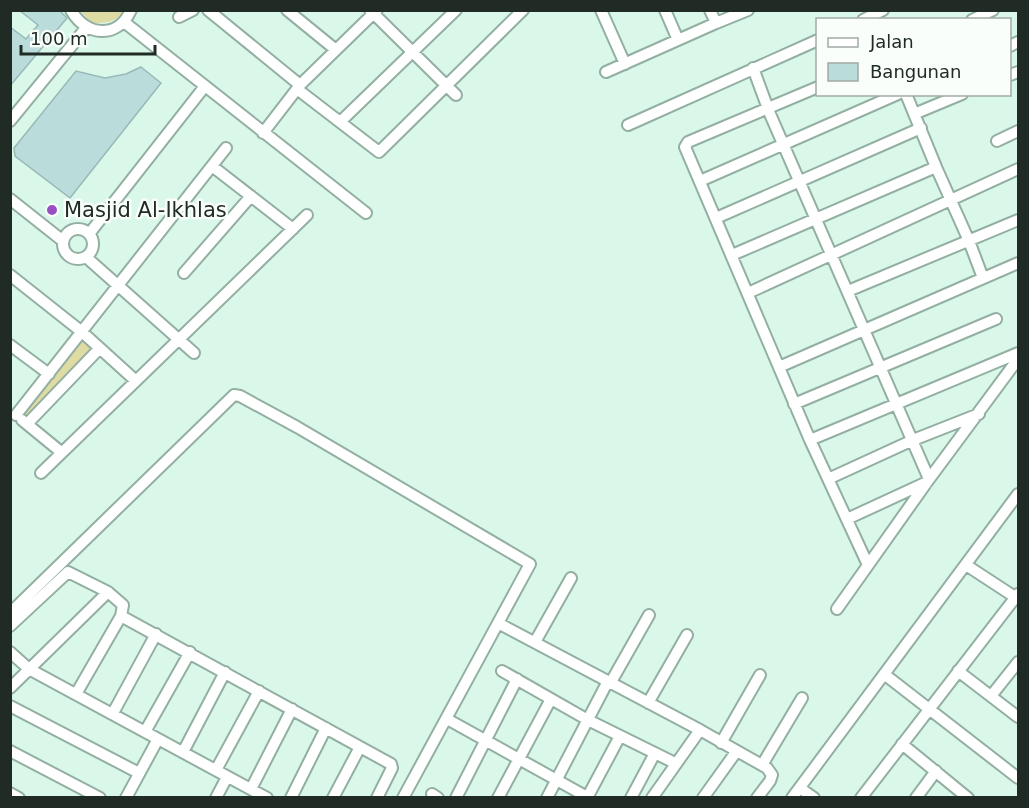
<svg xmlns="http://www.w3.org/2000/svg" width="1029" height="808" viewBox="0 0 1029 808" font-family="'DejaVu Sans',sans-serif">
<style>
.green{fill:#dedba3}
.building{fill:#badcdb;stroke:#98b9b8;stroke-width:1.5}
.lines{fill:none;stroke-linecap:round;stroke-linejoin:round}
.minor-casing{stroke:#93afa2;stroke-width:14}
.minor{stroke:#fff;stroke-width:10}
.poi-dot{fill:#984fc2;stroke:#f9fefb;stroke-width:2}
.labels{text-anchor:middle;stroke-width:5;stroke-linejoin:round;paint-order:stroke}
.poi-label{font-size:21px;fill:#202b25;stroke:#f9fefb;text-anchor:start}
</style>
<rect width="100%" height="100%" fill="#daf8e9"/>
<path class="green" d="M81 11V10L124 11C116 23 105 23 91 23Z
M82 338 94 348 27 418 22 414Z"/>
<path class="building" d="M19 10H59L67 18 10 86V27L26 39 38 25Z
M141 67 161 83 70 198 15 156 14 148 76 71 105 78 126 74Z"/>
<g class="lines">
<g class="minor-casing">
<path id="minor" d="M71 10C86 37 118 39 131 10
M208 10 300 85
M287 10 336 50
M370 10 456 95
M601 10 625 64
M665 10 678 40
M710 10 716 23
M179 17 193 10
M863 20 883 10
M972 20 993 10
M124 22 366 213
M1010 46 1018 42
M753 68 770 114 929 479
M606 72 716 23 748 10
M1010 75 1018 72
M818 87 688 142 685 147 810 440 868 565
M297 89 379 152 523 10
M906 94 936 167 969 241 983 278
M914 114 962 94
M10 121 86 28
M340 122 456 10
M628 125 818 40
M263 133 300 85 377 10
M997 141 1018 131
M212 166 293 229
M700 181 898 94
M10 199 63 241
M716 218 921 128
M63 244a15 15 0 1 1 30 0a15 15 0 1 1-30 0Z
M89 234 205 86
M732 255 936 167
M86 257 194 353
M184 273 251 196
M10 275 82 332 136 381
M848 291 1018 220
M748 293 1018 169
M10 345 49 374
M779 367 1018 263
M794 404 996 319
M16 415 226 148
M22 420 61 452
M27 424 99 349
M810 440 1018 353
M41 473 307 215
M828 479 913 440 979 414
M847 519 927 482
M966 565 1018 599
M837 609 927 482 1018 359
M10 613 234 395 240 396 297 427 530 564 498 623
M10 626 68 572 108 592 123 605 121 616 391 764 392 768 377 798
M535 642 571 578
M10 652 29 669 267 798
M502 671 588 720 675 763
M958 671 1018 717
M884 674 1018 778
M611 682 649 615
M10 688 108 592
M76 694 121 616
M991 696 1018 662
M648 703 687 635
M10 706 139 773
M113 713 156 634
M447 719 589 798
M146 730 190 652
M721 743 760 675
M902 744 968 798
M10 751 100 798
M183 752 225 672
M762 765 802 698
M216 770 259 691
M800 788 814 798
M251 789 292 709
M10 793 19 798
M432 794 438 798
M126 798 158 739
M216 798 227 777
M291 798 326 728
M333 798 360 747
M403 798 498 623 700 730 767 768 772 775 770 781 757 798
M456 798 517 679
M498 798 551 699
M547 798 608 681
M587 798 620 736
M631 798 655 753
M652 798 700 730
M703 798 736 752
M792 798 1018 494
M861 798 1018 594
M916 798 936 771"/>
</g>
<use href="#minor" class="minor"/>
</g>
<circle class="poi-dot" cx="52" cy="210" r="6"/>
<g class="labels">
<g class="poi-label">
<text x="64" y="217">Masjid Al-Ikhlas</text>
</g>
</g>
<rect width="1029" height="808" fill="none" stroke="#202b25" stroke-width="24"/>
<rect x="816" y="18" width="195" height="78" fill="#f9fefb" stroke="#a2aaa5" stroke-width="1.5"/>
<rect x="828" y="38" width="30" height="9" fill="#ffffff" stroke="#a2aaa5" stroke-width="1.5"/>
<text x="870" y="48" font-size="18" fill="#202b25">Jalan</text>
<rect x="828" y="63" width="30" height="18" fill="#badcdb" stroke="#a2aaa5" stroke-width="1.5"/>
<text x="870" y="78" font-size="18" fill="#202b25">Bangunan</text>
<path d="M21 45v9h134v-9" fill="none" stroke="#202b25" stroke-width="3"/>
<text x="30" y="45" font-size="18" fill="#202b25" stroke="#f9fefb" stroke-width="4.5" paint-order="stroke">100 m</text>
</svg>
